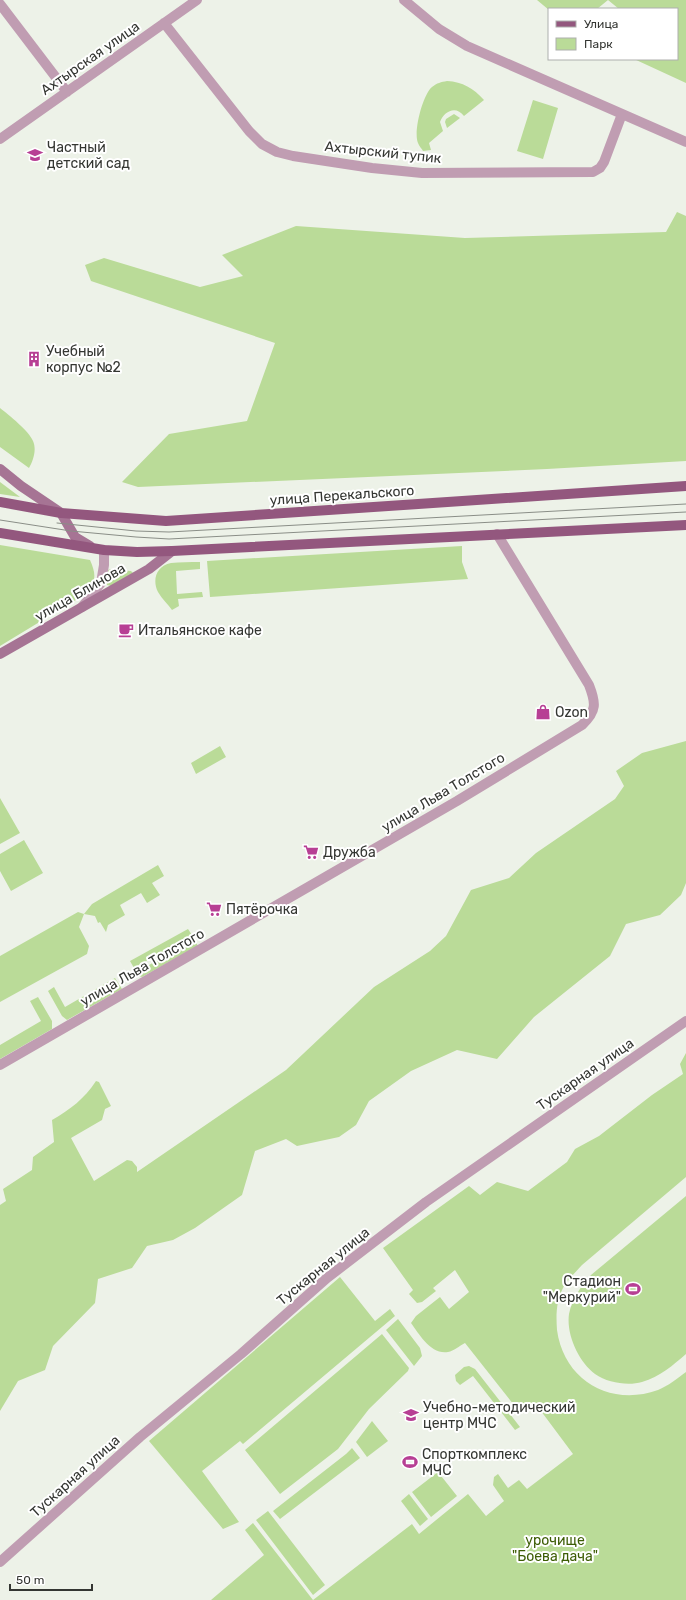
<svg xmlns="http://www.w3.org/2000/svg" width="686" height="1600" viewBox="0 0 686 1600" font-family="Rubik,sans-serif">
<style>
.green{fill:#badb98}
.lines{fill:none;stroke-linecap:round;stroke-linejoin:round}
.street{stroke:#c09db2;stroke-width:10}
.secondary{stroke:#a67494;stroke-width:10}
.primary{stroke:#93577e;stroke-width:10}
.tram{stroke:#8a8e87;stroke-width:1}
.labels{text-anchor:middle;stroke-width:4;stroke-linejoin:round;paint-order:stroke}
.street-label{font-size:14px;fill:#343632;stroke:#fff}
.poi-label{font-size:14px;fill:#343632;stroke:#fff;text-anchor:start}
.park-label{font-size:14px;fill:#3d5d05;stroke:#fff}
</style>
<rect width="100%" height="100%" fill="#edf2e8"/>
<path class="green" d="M537 0H686V83L634 59H677V9H619L608 0 597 9 549 10Z
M447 81C463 82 473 88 484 100L464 116C456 105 444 111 440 122L443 131 429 143 431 150 423 151C422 149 419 146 418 143 413 132 423 94 432 87 437 83 441 82 447 81Z
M533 100 558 108 543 159 517 151Z
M454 114 460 118 447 128 445 122 446 119Z
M677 212 686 216V461L547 469 138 487 122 482 169 434 247 421 275 343 91 281 85 265 104 258 200 287 243 276 222 255 296 226 465 238 666 232Z
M0 408C9 415 29 431 33 441 37 450 33 461 29 468L0 447Z
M0 482 20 497 0 494Z
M0 545 90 560C97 576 96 582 84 595L0 646Z
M462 546V562L468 579 210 597 207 561Z
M200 562V569L176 571 177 594 202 592 203 597 178 599 179 606 172 610C168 604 162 599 158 592 152 580 156 566 171 563 180 562 190 562 200 562Z
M111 569 131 571 133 573 111 586 107 585 105 582 108 570Z
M686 741V883L681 895 660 915 626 924 610 956 534 1017 497 1059 457 1050 411 1071 369 1101 356 1125 339 1137 297 1146 286 1139 255 1151 242 1195 195 1228 173 1240 147 1246 132 1268 98 1279 95 1303 53 1346 45 1370 18 1381 0 1411V1205L6 1201 3 1189 32 1170 33 1157 54 1142 52 1120C71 1109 84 1099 96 1081L99 1082 111 1106 105 1109 102 1120 71 1138 94 1181 127 1160 132 1161 137 1167V1172L286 1070 374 987 430 951 446 936 471 890 509 878 536 853 615 799 624 786 616 771 642 753Z
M220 746 226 757 196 774 191 763Z
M0 798 20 833 0 844Z
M24 840 43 873 11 891 0 871V854Z
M158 865 164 876 152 883 160 895 147 903 141 893 120 905 125 915 108 925 106 932 100 922 98 923 95 916 84 914 79 927 89 946 87 954 0 1002V956L78 912 84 914 92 904Z
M188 929 192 935 134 968 130 961Z
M194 939 198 946 142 977 139 976 137 972Z
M115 978 122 989 67 1020 62 1016 48 991 54 987 65 1007Z
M38 997 52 1021V1029L0 1059V1045L41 1021 30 1001Z
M686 1053V1177L582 1265C575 1273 568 1279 563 1288 556 1302 556 1315 557 1330 564 1381 611 1407 658 1390 668 1386 678 1378 686 1372V1600H313L412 1524 419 1534 468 1494 486 1516 504 1501 493 1485 494 1477 498 1474 508 1488 519 1480 527 1489 573 1454 535 1403 521 1414 465 1343C459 1346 454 1351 448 1352 431 1355 419 1334 411 1323L416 1316 440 1297 449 1309 469 1292 455 1270 433 1288 436 1291 422 1302 417 1303 409 1294 413 1290 383 1248 469 1186 480 1195 497 1182 528 1191 567 1162 575 1149 599 1136 652 1095 683 1074 680 1064Z
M686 1196V1354C673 1365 660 1377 642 1382 628 1386 608 1383 595 1374 579 1362 566 1335 569 1314 572 1299 581 1286 591 1275Z
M340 1277 375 1321 390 1309 395 1316 243 1444 240 1441 202 1471 239 1522 223 1529 149 1441Z
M398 1319 420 1348 422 1356 414 1366 386 1330Z
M382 1334 409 1368 408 1371 369 1409 338 1449 280 1494 245 1450Z
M469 1366 475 1369 520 1427 515 1430 473 1376 460 1385 456 1381 455 1375 464 1367Z
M372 1421 388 1441 367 1457 356 1442Z
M352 1448 360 1458 280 1519 273 1511 346 1454Z
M438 1472 457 1496 431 1517 412 1492Z
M409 1494 428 1519 420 1526 401 1501Z
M268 1511 325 1585 313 1595 256 1520Z
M253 1523 313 1600H211L264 1555 245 1530Z"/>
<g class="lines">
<path class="street" d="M404 0 439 29 467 46 686 142
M0 4 67 92
M164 23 249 131 262 144 277 152 293 156 372 168 422 173 593 172 600 168 604 162 622 114
M0 139 197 0
M82 607 101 583 104 565V550
M0 1065 457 801 582 725C597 711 596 703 589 685L497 534
M0 1562 140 1437 241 1354 327 1278 426 1202 686 1021"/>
<path class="secondary" d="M0 469 21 486 61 513 75 537 90 546
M0 654 149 569 172 551"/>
<path class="primary" d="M0 502 61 513 166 521 686 486
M0 533 104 550 137 552 172 551 686 525"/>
<path class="tram" d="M0 520 71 531 136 537 169 539 686 512
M57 523 136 531 169 532 686 504"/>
</g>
<defs>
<g id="school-bare" transform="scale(1.2)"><path d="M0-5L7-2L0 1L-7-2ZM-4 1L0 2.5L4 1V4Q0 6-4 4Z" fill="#b73f94" stroke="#fff" stroke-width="2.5" paint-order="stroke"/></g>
<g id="building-bare" transform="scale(1.2)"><path d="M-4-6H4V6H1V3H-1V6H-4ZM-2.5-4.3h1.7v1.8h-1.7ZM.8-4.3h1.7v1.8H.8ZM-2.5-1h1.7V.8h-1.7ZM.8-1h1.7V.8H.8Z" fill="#b73f94" stroke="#fff" stroke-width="2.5" paint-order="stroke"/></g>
<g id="cafe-bare" transform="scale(1.2)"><path d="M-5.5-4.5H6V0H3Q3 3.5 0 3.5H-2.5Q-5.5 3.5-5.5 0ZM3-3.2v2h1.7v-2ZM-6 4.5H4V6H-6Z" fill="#b73f94" stroke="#fff" stroke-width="2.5" paint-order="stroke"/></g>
<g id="shop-bare" transform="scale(1.2)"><path d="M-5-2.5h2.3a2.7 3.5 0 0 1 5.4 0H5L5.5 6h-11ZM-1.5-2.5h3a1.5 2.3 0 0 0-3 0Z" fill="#b73f94" stroke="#fff" stroke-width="2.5" paint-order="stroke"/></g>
<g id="supermarket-bare" transform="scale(1.2)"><path d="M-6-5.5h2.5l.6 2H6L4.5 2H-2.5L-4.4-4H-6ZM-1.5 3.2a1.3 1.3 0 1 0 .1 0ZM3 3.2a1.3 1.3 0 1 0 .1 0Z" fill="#b73f94" stroke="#fff" stroke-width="2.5" paint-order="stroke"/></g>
<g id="stadium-bare" transform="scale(1.2)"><path d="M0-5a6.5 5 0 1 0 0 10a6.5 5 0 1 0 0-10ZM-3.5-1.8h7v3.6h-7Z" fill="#b73f94" stroke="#fff" stroke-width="2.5" paint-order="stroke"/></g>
</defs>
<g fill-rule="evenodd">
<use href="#school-bare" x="35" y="155"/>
<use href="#building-bare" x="34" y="359"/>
<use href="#cafe-bare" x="126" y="630"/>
<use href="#shop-bare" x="543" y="712"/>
<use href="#supermarket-bare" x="311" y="852"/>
<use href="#supermarket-bare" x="214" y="909"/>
<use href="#stadium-bare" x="633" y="1289"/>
<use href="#school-bare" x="411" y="1415"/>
<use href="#stadium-bare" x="410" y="1462"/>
</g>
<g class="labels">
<g class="street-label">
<text transform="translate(90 58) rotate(-35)" y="5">Ахтырская улица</text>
<text transform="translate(383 152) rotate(6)" y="5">Ахтырский тупик</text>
<text transform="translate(342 495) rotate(-4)" y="5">улица Перекальского</text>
<text transform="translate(80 592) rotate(-30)" y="5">улица Блинова</text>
<text transform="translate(443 792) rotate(-31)" y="5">улица Льва Толстого</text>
<text transform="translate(142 967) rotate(-30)" y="5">улица Льва Толстого</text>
<text transform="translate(585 1074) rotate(-35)" y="5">Тускарная улица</text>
<text transform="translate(323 1266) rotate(-39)" y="5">Тускарная улица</text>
<text transform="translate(75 1476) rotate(-42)" y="5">Тускарная улица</text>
</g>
<g class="poi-label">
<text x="47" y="152">Частный<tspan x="47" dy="16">детский сад</tspan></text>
<text x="46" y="356">Учебный<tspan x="46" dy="16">корпус №2</tspan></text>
<text x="138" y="635">Итальянское кафе</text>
<text x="555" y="717">Ozon</text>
<text x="323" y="857">Дружба</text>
<text x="226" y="914">Пятёрочка</text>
<text x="621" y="1286" text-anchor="end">Стадион<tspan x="621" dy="16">"Меркурий"</tspan></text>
<text x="423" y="1412">Учебно-методический<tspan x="423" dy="16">центр МЧС</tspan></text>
<text x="422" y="1459">Спорткомплекс<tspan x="422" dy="16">МЧС</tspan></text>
</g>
<g class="park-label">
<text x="555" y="1545">урочище<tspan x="555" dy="16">"Боева дача"</tspan></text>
</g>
</g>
<rect x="548" y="8" width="130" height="52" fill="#ffffff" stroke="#aeafad"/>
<rect x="556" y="21" width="20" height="6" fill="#93577e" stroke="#aeafad"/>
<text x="584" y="28" font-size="12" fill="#343632">Улица</text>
<rect x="556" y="38" width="20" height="12" fill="#badb98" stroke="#aeafad"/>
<text x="584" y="48" font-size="12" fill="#343632">Парк</text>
<path d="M10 1584v6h82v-6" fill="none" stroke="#343632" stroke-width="2"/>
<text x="16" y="1584" font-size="12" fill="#343632" stroke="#ffffff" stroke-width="3" paint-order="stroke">50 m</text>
</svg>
